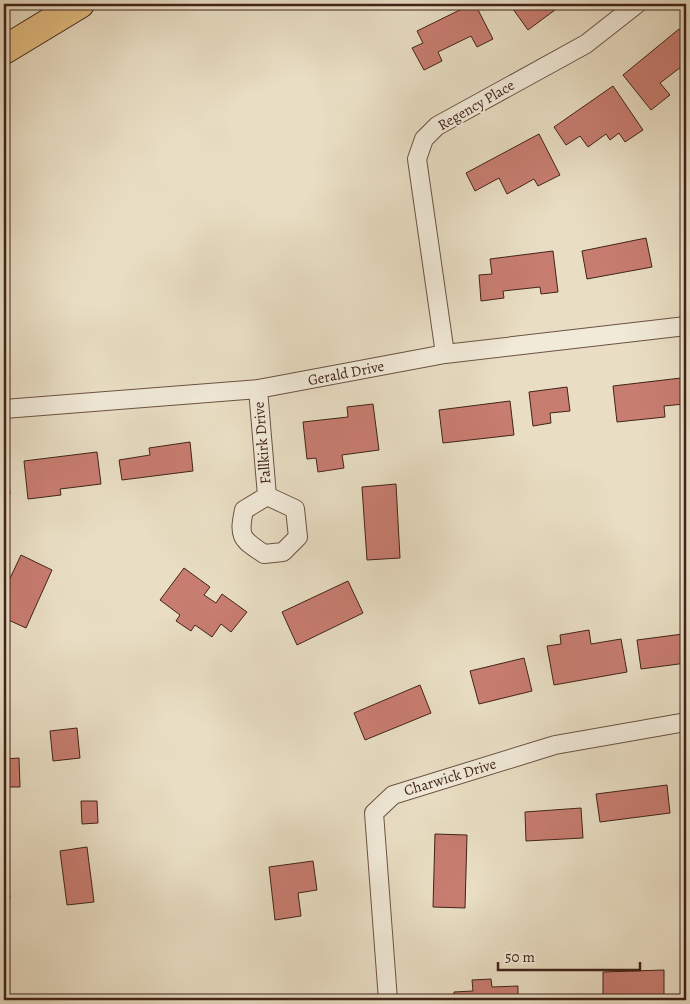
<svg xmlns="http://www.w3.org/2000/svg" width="690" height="1004" viewBox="0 0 690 1004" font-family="Alegreya,serif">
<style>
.building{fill:#c87d71;stroke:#412318}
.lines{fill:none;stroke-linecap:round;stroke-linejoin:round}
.street-casing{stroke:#6b5243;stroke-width:20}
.highway-casing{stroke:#412318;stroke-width:30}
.street{stroke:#f1ead9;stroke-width:18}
.highway{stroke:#e4bf82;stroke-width:28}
.labels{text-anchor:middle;stroke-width:4;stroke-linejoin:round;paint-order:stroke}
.street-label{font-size:15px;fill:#412318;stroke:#f1ead9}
</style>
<rect width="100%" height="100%" fill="#e9dec4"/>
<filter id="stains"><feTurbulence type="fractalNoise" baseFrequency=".004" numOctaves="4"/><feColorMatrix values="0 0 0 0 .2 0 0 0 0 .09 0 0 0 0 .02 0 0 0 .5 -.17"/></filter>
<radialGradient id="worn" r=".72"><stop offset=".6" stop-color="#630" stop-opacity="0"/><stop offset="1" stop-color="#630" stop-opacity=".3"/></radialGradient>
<path class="building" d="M472 4H475L493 39 477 47 471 36 438 52 442 61 424 70 412 48 423 43 417 31Z
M521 4H563L528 30 513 9Z
M679 29 686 38V73L681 67 660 83 670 95 651 110 623 75Z
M613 86 643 130 625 142 619 133 610 140 606 134 588 147 580 136 566 145 554 127Z
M539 134 560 175 538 186 534 179 507 194 499 178 475 191 466 173Z
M646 238 652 267 587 279 582 251Z
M553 251 558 292 541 294 540 287 503 291 504 298 481 301 479 275 492 274 490 259Z
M681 378 684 404 664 406 665 417 617 422 613 386Z
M567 387 570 411 550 413 551 423 533 426 529 392Z
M510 401 514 435 443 443 439 410Z
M373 404 379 450 342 455 344 468 318 472 316 458 307 459 303 422 348 417 347 407Z
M190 442 193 471 122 480 119 460 150 455 149 448Z
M4 451H5L10 494 4 495Z
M97 452 101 484 60 489 61 495 28 499 24 461Z
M396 484 400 558 367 560 362 487Z
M21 555 52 570 26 628 4 618V591Z
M184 568 210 587 204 595 216 603 222 594 247 612 231 632 221 624 212 637 195 625 191 631 176 621 180 615 160 600Z
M348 581 363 613 297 645 282 612Z
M682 623H686V663L641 669 637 640 683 634Z
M589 630 591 644 621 639 627 672 554 685 547 646 561 644 560 635Z
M524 658 532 691 479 704 470 671Z
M420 685 431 713 365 740 354 713Z
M77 728 80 758 53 761 50 731Z
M19 758 20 787H4V759Z
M667 785 670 813 600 822 596 794Z
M81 801H97L98 823 82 824Z
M581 808 583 838 526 841 525 812Z
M435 834 467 835 465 908 433 907Z
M87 847 94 902 67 905 60 851Z
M313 861 317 890 298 893 301 916 275 920 269 867Z
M4 866H6L10 898H4Z
M664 970V1000H603V972Z
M491 979 492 987 518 986V1000H454V992L473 991 472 980Z"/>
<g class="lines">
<g class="street-casing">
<path id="street" d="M445 354 417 159 424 139 437 126 586 44 637 4
M258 389 267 496
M4 409 258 389 445 354 686 326
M267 496 295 509 298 537 283 552 264 554C242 539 238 538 244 510Z
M388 1000 374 813 393 795 555 745 686 722"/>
</g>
<g class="highway-casing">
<path id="highway" d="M4 50 80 4"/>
</g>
<use href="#street" class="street"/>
<use href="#highway" class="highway"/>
</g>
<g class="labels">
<g class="street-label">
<text transform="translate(476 105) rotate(-30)" y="5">Regency Place</text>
<text transform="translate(346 373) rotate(-11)" y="5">Gerald Drive</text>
<text transform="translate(262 443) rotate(-95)" y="5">Fallkirk Drive</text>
<text transform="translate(450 777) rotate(-17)" y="5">Charwick Drive</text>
</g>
</g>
<rect width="690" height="1004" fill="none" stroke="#e9dec4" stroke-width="20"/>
<rect x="5" y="5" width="680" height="994" fill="none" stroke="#412318" stroke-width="2.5"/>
<rect x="10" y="10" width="670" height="984" fill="none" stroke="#412318"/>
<path d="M498 962v8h142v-8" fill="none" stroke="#412318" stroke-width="2.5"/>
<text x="505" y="962" font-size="15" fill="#412318" stroke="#f1ead9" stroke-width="4" paint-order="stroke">50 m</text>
<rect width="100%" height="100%" filter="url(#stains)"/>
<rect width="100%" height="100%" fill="url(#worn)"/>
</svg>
